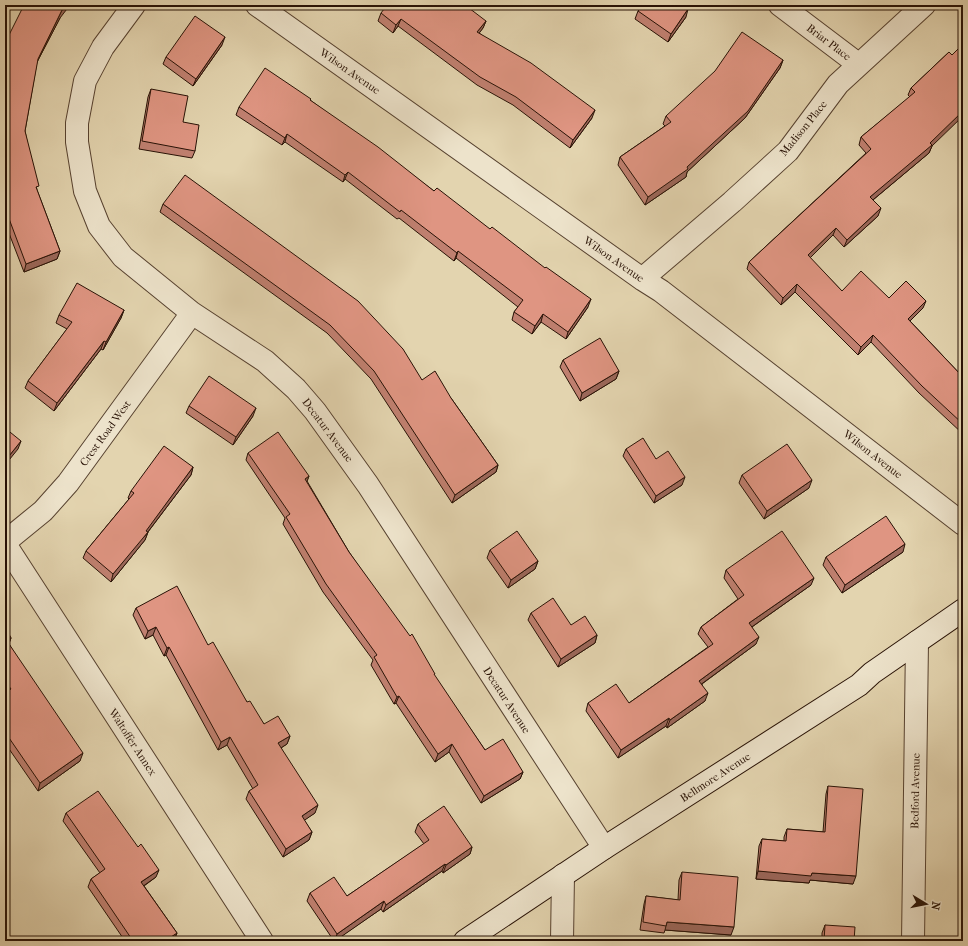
<svg xmlns="http://www.w3.org/2000/svg" width="968" height="946" viewBox="0 0 968 946" font-family="'IM FELL French Canon',serif">
<style>
.lines{fill:none;stroke-linecap:round;stroke-linejoin:round}
.minor-casing{stroke:#574230;stroke-width:24}
.secondary-casing{stroke:#281206;stroke-width:24}
.minor{stroke:#ede3cb;stroke-width:22}
.secondary{stroke:#ede3cb;stroke-width:22}
.wall{fill:#c08070;stroke:#281206}
.shaded-wall{fill:#9c685b;stroke:#281206}
.building{fill:#df9582;stroke:#281206}
.labels{text-anchor:middle;stroke-width:3;stroke-linejoin:round;paint-order:stroke}
.street-label{font-size:11px;fill:#281206;stroke:#ede3cb}
</style>
<rect width="100%" height="100%" fill="#e3d4af"/>
<filter id="stains"><feTurbulence type="fractalNoise" baseFrequency=".005" numOctaves="4"/><feColorMatrix values="0 0 0 0 .2 0 0 0 0 .09 0 0 0 0 .02 0 0 0 .5 -.17"/></filter>
<radialGradient id="worn" r=".72"><stop offset=".6" stop-color="#630" stop-opacity="0"/><stop offset="1" stop-color="#630" stop-opacity=".3"/></radialGradient>
<g class="lines">
<g class="minor-casing">
<path id="minor" d="M134 5 103 47 85 81 77 123V142L85 191 99 226 123 257 192 313 265 361 296 389 315 411 368 485 604 848
M257 5 642 279 661 291 963 524
M780 5 858 64
M642 279 732 202 788 151 838 84 924 5
M5 542 43 511 68 483 192 313
M5 544 262 941
M562 941 563 875
M913 941 917 642"/>
</g>
<g class="secondary-casing">
<path id="secondary" d="M465 941 604 848 859 685 872 673 963 610"/>
</g>
<use href="#minor" class="minor"/>
<use href="#secondary" class="secondary"/>
</g>
<path class="wall" d="M638 11 686 17 668 42 635 19Z
M381 13 486 21 483 28 479 33 592 118 570 148 513 105 477 85 398 26 393 33 378 21Z
M60 18 37 62 25 131 37 190 60 251 57 259 24 272 5 223V43Z
M222 45 193 86 163 64 166 57Z
M949 52 932 146 929 153 873 200 878 216 844 247 833 235 810 258 842 291 889 298 923 308 910 321 961 375 963 373V434L919 393 871 342 858 355 795 292 781 305 747 269 749 262 866 153 859 145 861 137 910 97 908 95 911 88Z
M783 60 780 68 745 118 687 172 686 177 645 205 618 165 620 157 665 126 663 124 666 116Z
M151 89 183 122 195 151 192 158 139 149 148 97Z
M311 99 310 100 434 191 588 307 566 339 541 322 532 334 512 320 514 312 518 307 456 258 454 261 399 218 397 219 345 179 343 182 285 142 282 145 236 115 239 107Z
M163 204 422 380 451 398 498 465 496 472 452 503 371 379 327 333 160 212Z
M124 310 121 318 103 350 101 349 54 411 25 388 28 381 67 329 56 323 59 315Z
M563 360 619 371 616 379 580 401 560 367Z
M189 406 253 416 233 445 186 413Z
M626 449 656 459 682 485 654 503 623 456Z
M248 453 309 476 307 481 349 552 485 750 523 772 520 779 481 803 449 752 435 762 396 703 394 704 371 665 373 660 323 592 283 524 285 518 246 460Z
M193 467 191 475 148 532 145 540 111 582 83 558 86 551 129 499 128 498 131 491Z
M742 475 809 488 764 519 739 483Z
M490 550 538 561 535 569 508 588 487 558Z
M903 552 842 593 823 565 826 557Z
M726 570 811 585 752 627 756 644 702 684 705 701 667 728 666 726 618 758 586 711 588 703H629L708 647 698 634 701 627 738 599 724 578Z
M136 608 208 645 247 702 264 724 290 736 287 744 281 748 315 813 304 820 312 832 309 840 283 857 246 799 249 791 253 789 227 745 218 750 166 655 164 656 153 635 145 639 133 615Z
M531 613 571 625 597 635 595 643 558 667 528 620Z
M5 627 11 638 9 644 80 761 38 791 5 743Z
M828 786 853 884 810 880 809 883 756 879 759 846 762 839 784 841V837L787 829 823 832 826 794Z
M66 813 156 877 144 886 177 933 174 940 173 941H125L88 887 91 879 100 873 63 821Z
M418 824 472 847 470 854 443 873 442 871 383 912 381 909 334 941 307 901 310 893 347 896 424 844 415 832Z
M682 872 731 935 665 930 664 933 640 930 644 904 646 896 678 900 679 880Z
M825 925 854 941H822V933Z"/>
<path class="shaded-wall" d="M67 5H70L60 18 35 66 38 59 62 10Z
M688 9 686 17 668 42 671 34Z
M401 19 398 26 393 33 396 25Z
M486 21 483 28 474 40 477 32Z
M225 37 222 45 193 86 196 79Z
M783 60 780 68 745 118 687 172 686 177 645 205 648 197 687 167Z
M595 110 592 118 570 148 573 140Z
M963 111V116L932 146 929 153 868 204 870 197Z
M287 134 285 142 282 145 285 138Z
M348 172 345 179 343 182 345 175Z
M881 208 878 216 844 247 847 240Z
M836 228 833 235 805 263 808 255Z
M60 251 57 259 24 272 26 264Z
M458 251 456 258 454 261 457 253Z
M797 284 795 292 781 305 783 298Z
M591 299 588 307 566 339 568 332Z
M926 301 923 308 905 326 908 319Z
M124 310 121 318 103 350 106 342Z
M543 314 541 322 532 334 535 326Z
M873 335 871 342 858 355 861 347Z
M104 341 101 349 54 411 57 403Z
M619 371 616 379 580 401 582 393Z
M256 408 253 416 233 445 236 437Z
M21 441 18 449 5 465V461Z
M498 465 496 472 452 503 455 495Z
M193 467 191 475 144 537 148 532 145 540 111 582 113 574Z
M309 476 306 484 305 479Z
M685 477 682 485 654 503 656 496Z
M812 480 809 488 764 519 767 511Z
M905 544 903 552 842 593 845 585Z
M538 561 535 569 508 588 511 580Z
M814 578 811 585 746 631 749 623Z
M156 627 153 635 145 639 148 631Z
M597 635 595 643 558 667 561 659Z
M759 637 756 644 696 688 699 681Z
M11 638 8 645 7 641Z
M169 647 166 655 164 656 167 648Z
M708 693 705 701 667 728 670 720Z
M399 696 396 703 394 704 397 697Z
M669 718 666 726 618 758 621 750Z
M290 736 287 744 276 751 278 743Z
M230 737 227 745 218 750 221 742Z
M452 744 449 752 435 762 438 754Z
M83 753 80 761 38 791 40 783Z
M523 772 520 779 481 803 484 796Z
M318 805 315 813 299 824 302 816Z
M312 832 309 840 283 857 286 849Z
M472 847 470 854 443 873 446 865Z
M445 864 442 871 383 912 386 905Z
M159 870 156 877 139 889 141 882Z
M758 871 812 873 856 876 853 884 810 880 809 883 756 879Z
M384 901 381 909 335 941 337 934Z
M667 922 734 927 731 935 665 930Z
M177 933 174 940 173 941H165Z"/>
<path class="building" d="M24 5H67L62 10 38 59 25 131 39 186 36 187 60 251 26 264 5 208V43Z
M387 5H465L486 21 477 32 531 63 595 110 573 140 516 97 480 77 401 19 396 25 381 13Z
M643 5H682L688 9 671 34 638 11Z
M195 16 225 37 196 79 166 57Z
M742 32 783 60 748 111 687 167 688 169 648 197 620 157 671 122 666 116 715 71Z
M963 44V111L930 143 932 145 870 197 881 208 847 240 836 228 808 255 842 291 861 271 889 298 906 281 926 301 908 319 961 375 963 373V424L922 386 873 335 861 347 797 284 783 298 749 262 871 149 861 137 915 92 911 88 949 52 952 55Z
M265 68 311 99 310 100 378 147 434 191 437 188 490 229 492 227 545 268 546 267 591 299 568 332 543 314 535 326 514 312 523 300 458 251 457 253 401 210 400 212 348 172 345 175 287 134 285 138 239 107Z
M151 89 188 96 183 122 199 125 195 151 142 141Z
M185 175 358 301 403 349 422 380 435 371 451 398 498 465 455 495 374 371 330 325 163 204Z
M77 283 124 310 106 342 104 341 57 403 28 381 72 322 59 315Z
M600 338 619 371 582 393 563 360Z
M209 376 256 408 236 437 189 406Z
M5 428 21 441 5 461Z
M278 432 309 476 305 479 349 552 410 636 412 634 435 674H434L485 750 503 739 523 772 484 796 452 744 438 754 399 696 397 697 374 657 377 655 326 584 286 517 290 514 248 453Z
M643 438 656 459 668 451 685 477 656 496 626 449Z
M787 444 812 480 767 511 742 475Z
M164 446 193 467 146 531 148 532 113 574 86 551 134 493 131 491Z
M886 516 905 544 845 585 826 557Z
M517 531 538 561 511 580 490 550Z
M782 531 814 578 749 623 759 637 699 681 708 693 670 720 669 718 621 750 588 703 616 684 629 703 713 644 701 627 744 595 726 570Z
M177 586 208 645 213 642 247 702 250 701 264 724 278 716 290 736 278 743 318 805 302 816 312 832 286 849 249 791 258 785 230 737 221 742 169 647 167 648 156 627 148 631 136 608Z
M553 598 571 625 585 616 597 635 561 659 531 613Z
M5 627 11 638 7 641 83 753 40 783 5 732V693L11 689 5 681Z
M828 786 863 789 856 876 812 873 811 876 758 871 762 839 786 841 787 829 825 832Z
M98 791 138 847 141 844 159 870 141 882 177 933 165 941H133L91 879 105 869 66 813Z
M444 806 472 847 446 865 445 864 386 905 384 901 337 934 310 893 334 877 347 896 429 840 418 824Z
M682 872 738 877 734 927 667 922 666 926 643 922 646 896 680 900Z
M825 925 855 927 854 941H824Z"/>
<g class="labels">
<g class="street-label">
<text transform="translate(829 42) rotate(37)" y="4">Briar Place</text>
<text transform="translate(350 71) rotate(35)" y="4">Wilson Avenue</text>
<text transform="translate(803 128) rotate(-51)" y="4">Madison Place</text>
<text transform="translate(614 259) rotate(35)" y="4">Wilson Avenue</text>
<text transform="translate(328 430) rotate(53)" y="4">Decatur Avenue</text>
<text transform="translate(105 433) rotate(-54)" y="4">Crest Road West</text>
<text transform="translate(873 454) rotate(38)" y="4">Wilson Avenue</text>
<text transform="translate(507 700) rotate(57)" y="4">Decatur Avenue</text>
<text transform="translate(133 742) rotate(57)" y="4">Waltoffer Annex</text>
<text transform="translate(715 777) rotate(-33)" y="4">Bellmore Avenue</text>
<text transform="translate(915 791) rotate(-89)" y="4">Bedford Avenue</text>
</g>
</g>
<rect width="968" height="946" fill="none" stroke="#e3d4af" stroke-width="20"/>
<rect x="6" y="6" width="956" height="934" fill="none" stroke="#281206" stroke-width="2"/>
<rect x="10" y="10" width="948" height="926" fill="none" stroke="#281206"/>
<g transform="translate(926 904) rotate(100)" stroke="#ede3cb" stroke-width="3" paint-order="stroke">
<path d="M0-3L7 15L0 10L-7 15Z" fill="#281206"/>
<text y="-6" font-size="11" font-weight="bold" text-anchor="middle" fill="#281206">N</text>
</g>
<rect width="100%" height="100%" filter="url(#stains)"/>
<rect width="100%" height="100%" fill="url(#worn)"/>
</svg>
